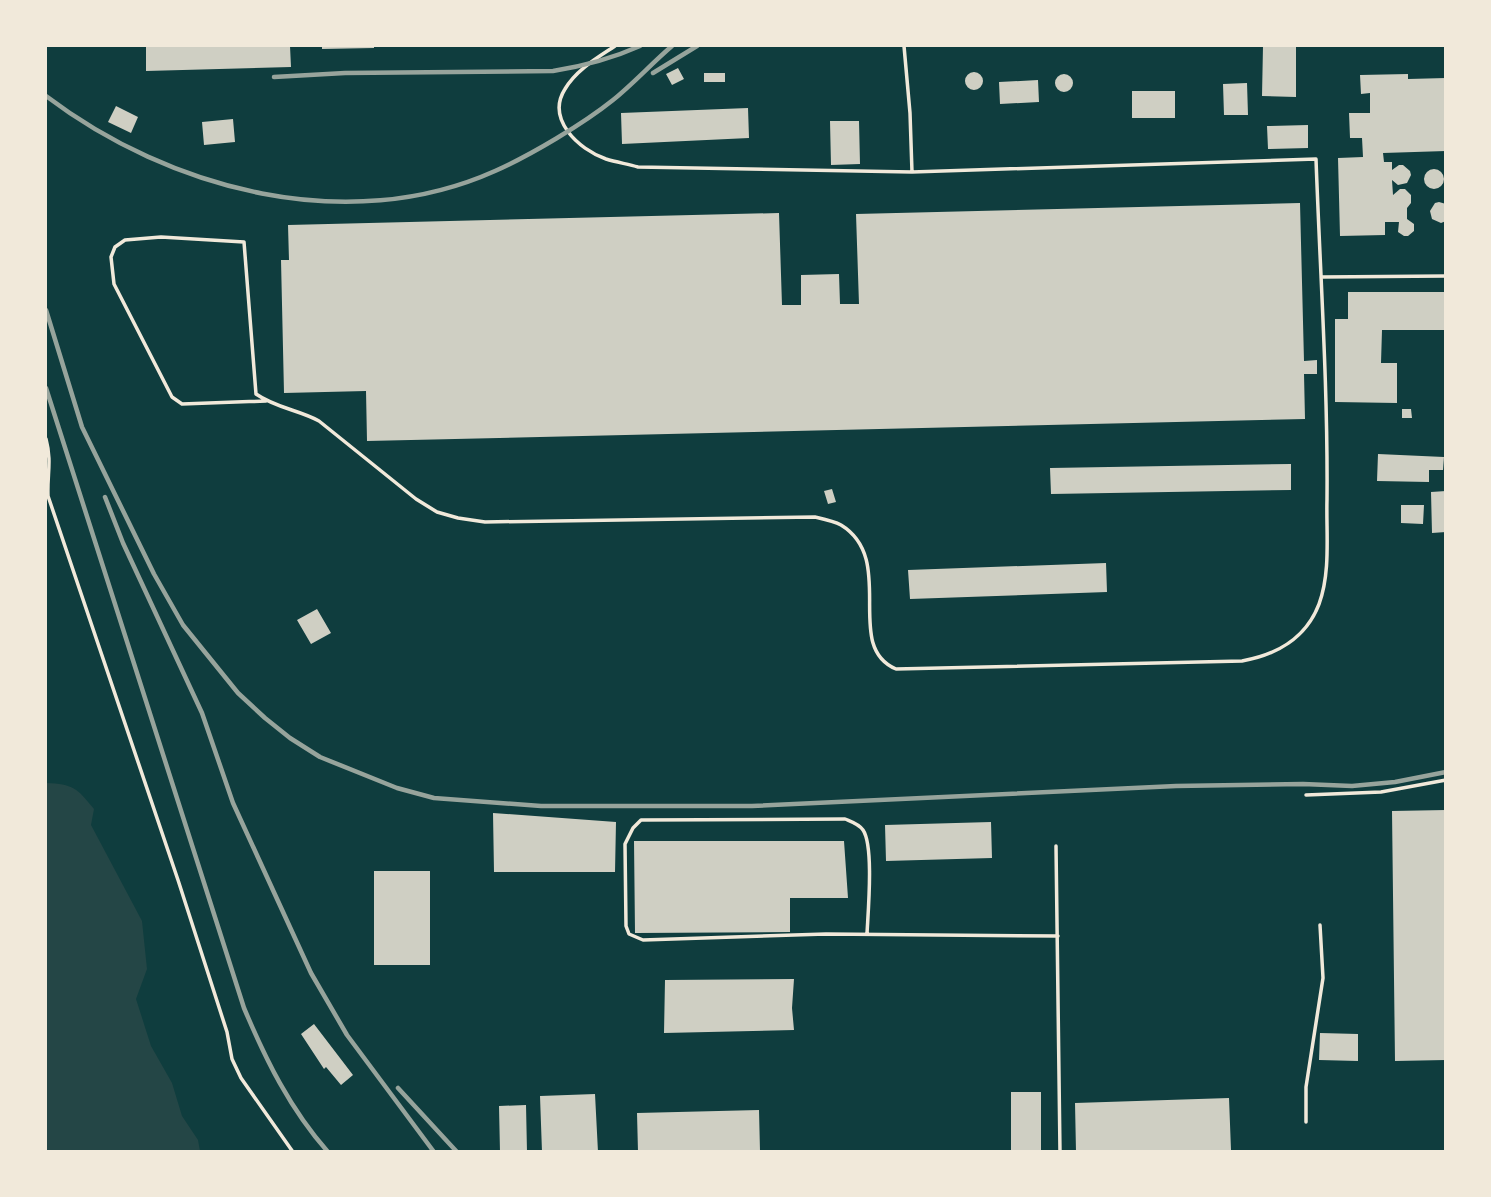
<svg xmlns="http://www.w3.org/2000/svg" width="1491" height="1197" viewBox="0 0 1491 1197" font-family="'Source Sans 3',sans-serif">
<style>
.green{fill:#244646}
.building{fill:#cfcfc3}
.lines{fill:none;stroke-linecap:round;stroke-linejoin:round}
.service{stroke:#f1e9da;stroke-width:3.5}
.rail{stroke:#97a49c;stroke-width:4.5}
</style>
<rect width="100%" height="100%" fill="#0f3d3e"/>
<path class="green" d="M46 783C73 784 77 788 94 809L91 825 142 921 147 969 136 999 151 1046 172 1083 182 1116 198 1140 200 1151H46Z"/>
<path class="building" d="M146 46H290L291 67 146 71Z
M322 46H374V48L322 49Z
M1263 46H1296V97L1262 96Z
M678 68 684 79 672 85 666 74Z
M965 81a9 9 0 1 1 18 0a9 9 0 1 1-18 0Z
M704 73H725V82H704Z
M1408 74V79L1446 78V151L1383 153 1384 162H1392V170L1399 165H1403L1410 171 1411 175 1407 183 1398 185 1392 180 1393 195 1400 189H1405L1411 195V203L1407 208V219L1414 224V231L1408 236H1404L1398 232 1399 222H1385V235L1340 236 1338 158 1363 157 1362 138H1350L1349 113H1370V93L1361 94 1360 75Z
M1055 83a9 9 0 1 1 18 0a9 9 0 1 1-18 0Z
M1038 80 1039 102 1000 104 999 82Z
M1247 83 1248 115H1224L1223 84Z
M1132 91H1175V118H1132Z
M116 106 138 117 131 133 108 122Z
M748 108 749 138 622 144 621 113Z
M233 119 235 142 204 145 202 122Z
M830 121H859L860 164 831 165Z
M1308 125V148L1268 149 1267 126Z
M1424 179a10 10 0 1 1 20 0a10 10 0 1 1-20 0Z
M1439 202 1446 204V221L1441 223 1432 219 1430 211 1435 203Z
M1300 203 1304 361 1317 360V374H1304L1305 419 367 441 366 391 284 393 281 260H289L288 225 779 213 782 305H801V275L839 274 840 304H859L856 214Z
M1348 292H1446V330H1382L1381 363H1397V403L1335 402V319H1348Z
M1402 409H1411L1412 418H1402Z
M1378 454 1444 457 1443 470H1429V482L1377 481Z
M1291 464V490L1051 494 1050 468Z
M832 489 836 502 828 504 824 491Z
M1446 491V532L1432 533 1431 492Z
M1401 505H1424L1423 524 1401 523Z
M1106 563 1107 592 910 599 908 570Z
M317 609 331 633 311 644 297 620Z
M1446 810V1060L1395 1061 1392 811Z
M493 813 616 822 615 872H494Z
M991 822 992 858 886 861 885 825Z
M634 841H844L848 898H790V932L635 933Z
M374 871H430V965H374Z
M794 979 792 1008 794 1030 664 1033 665 980Z
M314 1024 353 1075 341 1085 326 1067 324 1069 301 1034Z
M1320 1033 1358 1034V1061L1319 1060Z
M1011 1092H1041V1152H1011Z
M595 1094 598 1152H542L540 1096Z
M1229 1098 1231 1150 1076 1152 1075 1103Z
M526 1105 527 1152H500L499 1106Z
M759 1110 760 1151 638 1152 637 1113Z"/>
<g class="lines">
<path class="service" d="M904 46 910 113 912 172
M1321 277 1446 276
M266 401 182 404 172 397 114 284 111 257 115 247 125 240 161 237 244 242 256 394C276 408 299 410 319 421L416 499 437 512 458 518 485 522 815 517C824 519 834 521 841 525 898 560 842 646 896 669L1242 661C1276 655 1306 638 1319 604 1331 572 1326 532 1327 499 1328 385 1320 272 1316 159L912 172 638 167C627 164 616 162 606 159 578 149 546 119 565 89 576 70 597 58 615 46
M46 439C52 462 47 474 48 496L178 880 227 1032 232 1059 241 1078 293 1152
M1306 795 1381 792 1446 780
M1056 846 1060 1152
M867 934C868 912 874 846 863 830 859 824 852 822 845 819L641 820 633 828 625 844 626 926 629 934 643 940 826 934 1058 936
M1306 1122V1087L1323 978 1320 925"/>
<path class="rail" d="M653 73 697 46
M274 77 345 73 553 71C584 66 611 59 640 46
M46 96C170 190 348 237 495 171 531 155 583 124 613 100 634 83 652 63 672 46
M46 310 82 427 154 574 183 625 238 693 265 718 290 738 320 757 397 788 434 798 541 806H752L1176 786 1303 784 1352 786 1395 782 1446 772
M46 388 244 1008C266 1060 290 1109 328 1152
M105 497 123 543 202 713 233 803 311 973 347 1035 434 1152
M398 1088 457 1152"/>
</g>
<rect width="1491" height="1197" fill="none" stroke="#f1e9da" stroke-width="94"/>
</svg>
